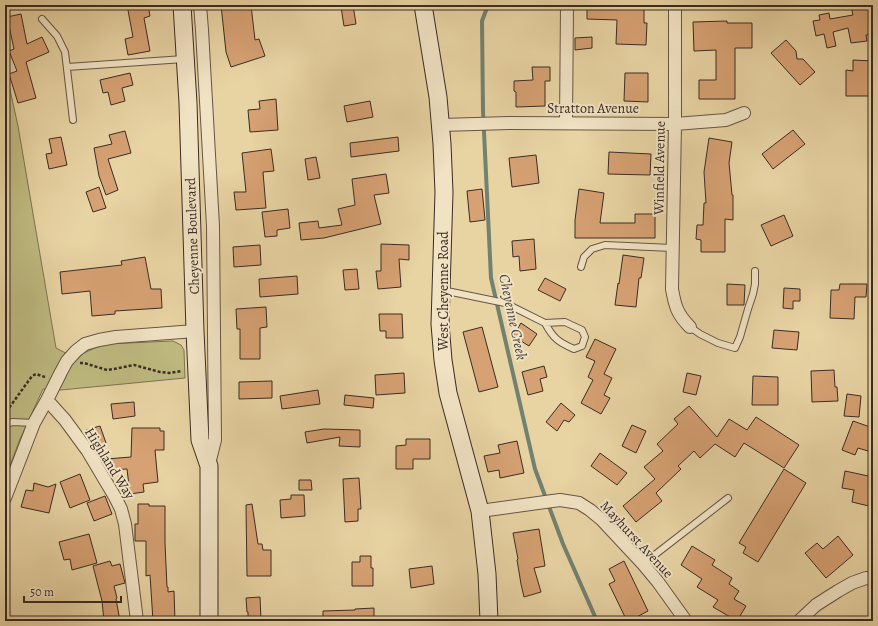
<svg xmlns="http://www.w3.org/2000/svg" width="878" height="626" viewBox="0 0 878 626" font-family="Alegreya,serif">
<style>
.green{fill:#beba80;stroke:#7c7353}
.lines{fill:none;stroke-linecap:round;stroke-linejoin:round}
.stream{stroke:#728170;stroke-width:4}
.building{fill:#d6a173;stroke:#3a2c26}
.lane-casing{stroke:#665645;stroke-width:8}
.street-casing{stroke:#665645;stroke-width:14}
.secondary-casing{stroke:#3a2c26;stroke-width:19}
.path{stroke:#3a2c26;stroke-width:2.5;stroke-dasharray:3 2;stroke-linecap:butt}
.lane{stroke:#f0e2c3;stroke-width:6}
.street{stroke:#f0e2c3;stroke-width:12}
.secondary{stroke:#f0e2c3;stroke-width:17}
.labels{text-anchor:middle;stroke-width:4;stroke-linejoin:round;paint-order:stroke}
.street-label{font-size:14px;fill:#3a2c26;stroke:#f0e2c3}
.water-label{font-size:15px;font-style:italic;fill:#4d483f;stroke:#f0e2c3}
</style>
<rect width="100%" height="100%" fill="#e8d3a3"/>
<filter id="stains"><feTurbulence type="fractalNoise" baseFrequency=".005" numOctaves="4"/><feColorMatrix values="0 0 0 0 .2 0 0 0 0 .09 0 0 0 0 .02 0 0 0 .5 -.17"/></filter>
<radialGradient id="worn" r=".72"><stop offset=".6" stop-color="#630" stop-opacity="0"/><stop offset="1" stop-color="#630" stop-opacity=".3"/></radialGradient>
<path class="green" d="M5 67 18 126 56 348 77 359 84 353 95 348 106 344 173 341 181 345 184 350 185 378 61 390 43 389 20 439 5 479Z"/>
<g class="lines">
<path class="stream" d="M488 5 482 21 483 111 491 278 535 469 563 544 597 621"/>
</g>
<path class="building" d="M127 5H148L150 16 144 18 150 51 128 55 125 39 133 37Z
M221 5H251L255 40 259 39 265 56 231 67 226 52Z
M353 5 356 24 344 26 341 7Z
M587 5H644V23H647L646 45 616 44 617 20 587 19Z
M857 5H873V34L866 35 867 41 851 43 848 28 833 32 836 46 827 48 824 34 816 36 813 21 820 20 819 15 829 13 830 19 853 15 851 6Z
M21 14 27 44 42 37 49 52 26 62 36 98 18 103 9 74 17 71 9 51 14 49 7 17Z
M727 21V23H752V48H735V99H699V80H716V50L694 51 693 22Z
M592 37V48L575 50V38Z
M786 40 796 51 797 59H803L815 72 800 85 771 53Z
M853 60 873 61V96H846V70L853 71Z
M532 67H550V81H545V106L516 107V92L514 91V81L533 80Z
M130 73 133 85 122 88 125 101 111 105 108 92 103 93 100 80Z
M625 73H648V102L624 101Z
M276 99 278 130 250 132 248 110 260 109 259 101Z
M370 101 373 117 347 122 344 106Z
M793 130 805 144 773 169 762 154Z
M125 131 131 153 108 159 118 190 106 195 99 176 94 148 112 144 109 135Z
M61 137 67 165 49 169 46 154 52 153 49 139Z
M398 137 399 151 351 157 350 143Z
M709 138 732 142 729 163 732 195H733V220L725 219V252H701V240L696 239 697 225H703L704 203H706L704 172Z
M271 149 274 171 263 172 266 208 236 210 234 192H246L242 153Z
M609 152 651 154 650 175 608 174Z
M536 155 539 183 512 187 509 158Z
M316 157 320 178 308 180 305 159Z
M386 174 389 193 374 195 381 224 324 238 301 240 299 223 318 221 319 228 342 225 338 209 355 205 352 179Z
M99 187 106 208 93 212 86 192Z
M482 189 485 220 470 222 467 191Z
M579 189 604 193 600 223H635V214H655V238H575V220Z
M288 209 290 228 277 230V236L265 237 262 212Z
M784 215 793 236 771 246 761 225Z
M534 239 536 269 520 271 519 256 513 257 512 241Z
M381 244 409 245V260L399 259 401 287 378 289 376 271H381Z
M260 245 261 265 234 267 233 247Z
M623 255 644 258 641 278H639L636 307 615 305 618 283 619 284Z
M145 257 151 289H161L162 308 115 311V314L92 316 90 291 62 294 60 272 122 265 121 261Z
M357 269 359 289 345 290 343 270Z
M297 276 298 294 260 297 259 279Z
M545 278 566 289 560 301 538 290Z
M727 284 745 285 744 305H727Z
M840 284H867L866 297H855L854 319 830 318 831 290H839Z
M784 288 800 289V301H793V309L783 308Z
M266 307 267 327 260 328V359H240V329H237L236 309Z
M379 314H402L403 338H386V331H380Z
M521 323 537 334 529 346 513 336Z
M482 327 498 387 479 392 463 332Z
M774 330 799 332 797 350 772 348Z
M595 339 616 349 604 374 612 378 604 395 610 398 601 414 581 403 593 380 588 377 595 361 586 357Z
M544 366 547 377 540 379 543 391 528 395 522 372Z
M834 370 835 387H837L838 401 812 402 811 371Z
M404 373 405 393 376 395 375 375Z
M687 373 701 376 696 395 683 392Z
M753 376 778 377V405H752Z
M272 381V398L239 399V382Z
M318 390 320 404 282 409 280 396Z
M847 394 861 396 859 417 844 416Z
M345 395 374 398 373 408 344 405Z
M134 402 135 416 113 419 111 404Z
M561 403 575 415 569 422 564 420 557 431 546 422Z
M689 406 717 437 729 419 747 430 756 417 799 445 784 468 744 443 735 457 715 444 700 458 694 451 678 466 681 469 656 493 662 501 636 522 623 506 655 479 644 467 663 451 657 444 678 424 674 419Z
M853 421 873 428V437L868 451 858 448 855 455 842 450Z
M632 425 646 431 636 453 622 446Z
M100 426 106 443 94 447 90 441 86 430Z
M132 428H160V431H164V450H155L158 482 143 484 144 492 130 494 127 469 108 470 106 459 131 457Z
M324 429 360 430V447L339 446 340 437 307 443 305 432Z
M406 439H430V459H413V469H396V446L406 445Z
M517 441 524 473 500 478 499 470 488 472 484 456 500 453 498 445Z
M600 453 627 473 617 485 591 466Z
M784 469 806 483 758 562 743 553 746 547 739 543Z
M845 471 873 477V507L852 502 854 490 842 488Z
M80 474 90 500 70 508 60 482Z
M359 478 361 509H358V521L345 522 343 479Z
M299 480H311L312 490H299Z
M34 483 48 487 56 484 49 513 21 507 26 490 33 491Z
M291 495H304L305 516 281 518 280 500 291 499Z
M105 496 112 514 94 521 87 503Z
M138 504H149V506H165V543L167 587H168V592L174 591 175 621H153L150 575 146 576V541H135V524H138Z
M252 504 258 544H262L263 550H271V576H247L246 505Z
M539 529 545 566 534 568 541 592 524 597 521 584 517 560 518 559 513 533Z
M89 534 97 563 72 570 70 559 64 560 59 542Z
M838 536 853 555 826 578 805 553 817 543 823 549Z
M692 546 715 560 712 565 732 578 729 584 739 591 734 599 746 606 737 621 713 607 718 600 697 587 702 579 681 565Z
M360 556H371V568H373V586H352V562H360Z
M110 561 112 566 120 564 125 583 114 586 117 598 116 599 120 621H104L102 601 93 566Z
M624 561 648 611 629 621H627L609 584 615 581 609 569Z
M432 566 434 584 411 588 409 569Z
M260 597 261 621H248V612H247L246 598Z
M374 608V621H323V611L355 610V609Z"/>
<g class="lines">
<g class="lane-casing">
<path id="lane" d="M42 19 57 36 65 52 73 120
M67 67 184 59
M581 267 584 257 592 249 605 245 672 248
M442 290 505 303 545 323 565 322 582 330 585 337 582 346 574 349C558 342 553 338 545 323
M690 327 700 334 718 343 735 348 740 337 748 309 753 294 755 284V271
M5 424 13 422 34 423
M643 564 728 498"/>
</g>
<g class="street-casing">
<path id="street" d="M200 5 202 30 213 226 215 440 209 464
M675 5V124L672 289C675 306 677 314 690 327
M566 123 567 5
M441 125 509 123 675 124 726 120 744 113
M47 400 65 420 87 450 115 497 121 509 125 524 137 621
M5 498 34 423 47 400 61 372 67 361 76 351 85 344 99 340 116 337 195 331
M480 511 560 500 579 503 590 510 601 519 643 564 658 582 686 621
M799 621 816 605 838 591 852 583 866 578 873 579"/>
</g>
<g class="secondary-casing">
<path id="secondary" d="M182 5 188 103 195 331 200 440 209 466V621
M423 5 438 97 442 144 444 192 440 324 443 360 448 393 480 511 487 574 489 621"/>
</g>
<path class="path" d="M80 363H84L107 370 114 369 134 365 160 372 169 373 182 371
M5 410 9 408 32 376 36 374 45 377"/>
<use href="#lane" class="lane"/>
<use href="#street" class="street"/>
<use href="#secondary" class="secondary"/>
</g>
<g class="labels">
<g class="street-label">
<text x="593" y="113">Stratton Avenue</text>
<text transform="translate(659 168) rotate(-89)" y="5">Winfield Avenue</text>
<text transform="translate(192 236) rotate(-92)" y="5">Cheyenne Boulevard</text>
<text transform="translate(443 291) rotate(-90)" y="5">West Cheyenne Road</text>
<text transform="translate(110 463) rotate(58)" y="5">Highland Way</text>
<text transform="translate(637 539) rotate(47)" y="5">Mayhurst Avenue</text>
</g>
<g class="water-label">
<text transform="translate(513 317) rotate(78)" y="5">Cheyenne Creek</text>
</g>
</g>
<rect width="878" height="626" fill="none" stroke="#e8d3a3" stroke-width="20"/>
<rect x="6" y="6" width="866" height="614" fill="none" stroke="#3a2c26" stroke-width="2"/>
<rect x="10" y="10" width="858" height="606" fill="none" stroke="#3a2c26"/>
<path d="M24 596v6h97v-6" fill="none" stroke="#3a2c26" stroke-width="2"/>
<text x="30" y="596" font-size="12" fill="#3a2c26" stroke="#f0e2c3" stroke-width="3" paint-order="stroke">50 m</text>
<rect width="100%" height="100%" filter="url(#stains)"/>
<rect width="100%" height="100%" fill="url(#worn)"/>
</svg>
